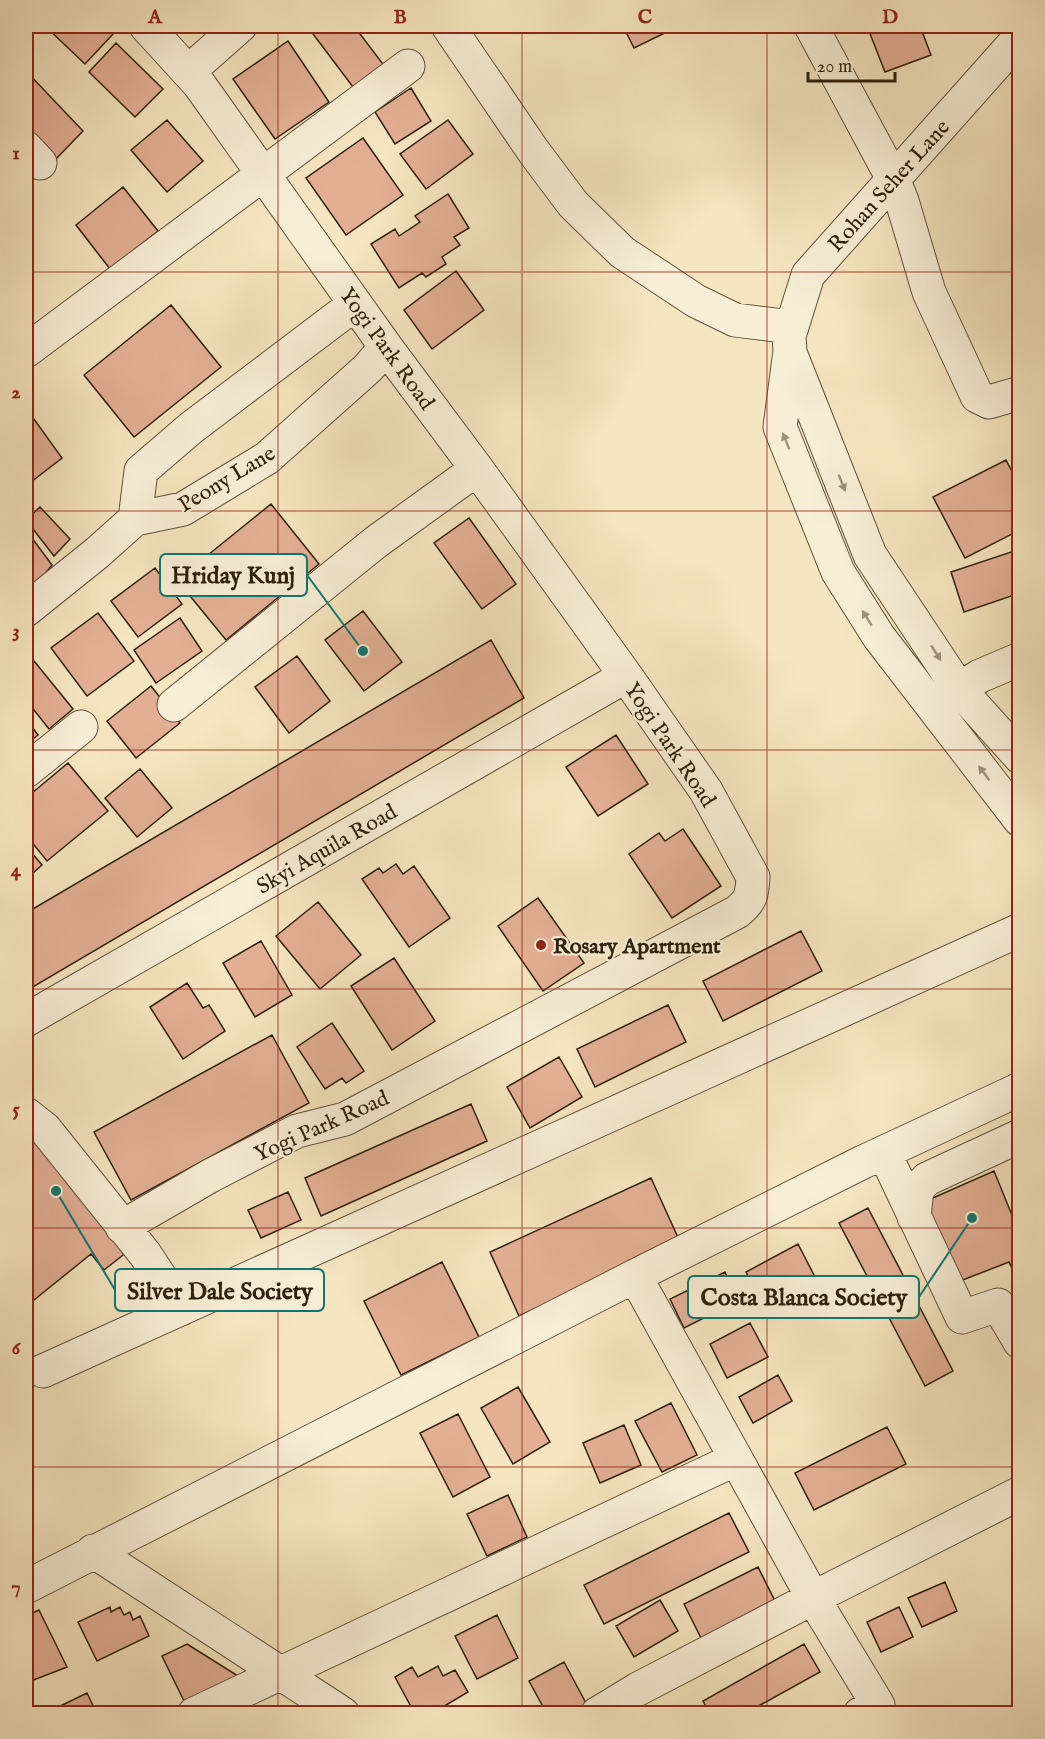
<svg xmlns="http://www.w3.org/2000/svg" width="1045" height="1739" viewBox="0 0 1045 1739" font-family="'IM FELL English',serif">
<style>
.building{fill:#e2af95;stroke:#2e200d;stroke-width:1.5}
.lines{fill:none;stroke-linecap:round;stroke-linejoin:round}
.minor-casing{stroke:#60513a;stroke-width:35}
.minor{stroke:#f8eed6;stroke-width:33}
.oneway{fill:#9d917c}
.grid{fill:none;stroke:#8f2418;stroke-width:1.5;stroke-opacity:0.55}
.poi-dot{fill:#8f2418;stroke:#f8eed6;stroke-width:2}
.labels{text-anchor:middle;stroke-width:4.5;stroke-linejoin:round;paint-order:stroke}
.street-label{font-size:22px;fill:#2e200d;stroke:#f8eed6}
.poi-label{font-size:22px;font-weight:bold;fill:#2e200d;stroke:#f8eed6;text-anchor:start}
.leader{fill:none;stroke:#0f766e;stroke-width:2}
.callout-dot{fill:#0f766e;stroke:#f8eed6;stroke-width:2}
.callout{fill:#f8eed6;stroke:#0f766e;stroke-width:2}
.callout-label{font-size:24px;text-anchor:middle;font-weight:bold;fill:#2e200d}
.neatline{fill:none;stroke:#8f2418;stroke-width:2}
.grid-label{font-size:20px;text-anchor:middle;font-weight:bold;fill:#8f2418}
</style>
<rect width="100%" height="100%" fill="#f5e5c0"/>
<filter id="stains"><feTurbulence type="fractalNoise" baseFrequency=".00333" numOctaves="4"/><feColorMatrix values="0 0 0 0 .2 0 0 0 0 .09 0 0 0 0 .02 0 0 0 .5 -.17"/></filter>
<radialGradient id="worn" r=".72"><stop offset=".6" stop-color="#630" stop-opacity="0"/><stop offset="1" stop-color="#630" stop-opacity=".3"/></radialGradient>
<path class="building" d="M45 26H104L113 34 85 64Z
M317 26H354L386 68 356 91 310 30Z
M623 26H679L634 48Z
M867 26H920L931 55 885 72Z
M288 41 329 102 275 139 233 79Z
M116 43 163 89 135 117 89 72Z
M26 71 83 131 54 161 26 132Z
M411 88 431 121 395 144 375 112Z
M167 120 203 161 167 192 131 150Z
M448 120 473 154 426 189 400 154Z
M363 138 403 195 346 235 306 178Z
M123 187 158 231 110 269 76 225Z
M448 194 469 228 454 237 460 245 442 257 446 264 426 277 422 273 399 288 371 244 395 229 399 236 420 222 415 216Z
M456 271 484 310 432 349 404 310Z
M171 305 221 367 134 437 84 375Z
M26 408 62 458 31 482 26 475Z
M1006 460 1020 487V530L965 558 933 497Z
M271 504 319 564 226 640 177 580Z
M40 507 70 539 54 556 26 520Z
M469 518 516 584 482 609 434 543Z
M26 530 52 565 31 591 26 586Z
M1020 549V593L964 612 951 572Z
M155 568 182 604 138 637 111 601Z
M363 611 402 662 364 691 325 640Z
M98 613 134 661 87 696 51 648Z
M180 618 202 651 156 683 134 650Z
M491 640 524 698 26 991V913Z
M297 656 330 701 289 733 255 687Z
M34 661 73 709 49 729 26 700V668Z
M151 686 180 723 136 758 107 721Z
M26 719 38 735 26 745Z
M616 735 648 784 598 816 566 767Z
M68 763 108 811 47 861 26 835V798Z
M140 769 172 808 137 837 105 798Z
M683 829 721 886 672 918 629 854 659 833 665 841Z
M26 846 42 865 26 879Z
M396 864 403 874 414 866 450 918 409 947 362 879 379 868 383 873Z
M538 898 584 963 543 991 498 926Z
M318 902 361 955 320 989 276 936Z
M801 931 822 971 723 1021 703 981Z
M261 941 292 995 255 1017 223 963Z
M394 958 435 1021 392 1050 351 986Z
M187 983 203 1008 209 1005 225 1031 183 1059 150 1007Z
M668 1005 686 1042 595 1087 577 1049Z
M332 1023 364 1071 346 1083 342 1078 325 1089 297 1047Z
M272 1035 309 1103 131 1200 94 1132Z
M559 1057 582 1097 530 1128 507 1087Z
M471 1104 487 1141 321 1216 305 1178Z
M35 1127 132 1248 104 1270 91 1254 34 1300 26 1289V1134Z
M994 1171 1020 1235V1285L1009 1262 955 1283 926 1201Z
M651 1178 680 1242 519 1316 490 1252Z
M288 1192 301 1220 261 1238 248 1210Z
M868 1208 953 1371 925 1386 839 1223Z
M798 1244 814 1275 762 1303 746 1272Z
M442 1262 479 1337 401 1375 364 1301Z
M725 1272 738 1301 684 1328 670 1299Z
M750 1323 768 1357 727 1378 710 1344Z
M778 1375 792 1401 753 1423 739 1397Z
M518 1387 550 1442 513 1464 481 1408Z
M671 1403 697 1455 662 1472 635 1421Z
M458 1414 490 1477 453 1497 420 1433Z
M624 1425 641 1465 600 1483 583 1443Z
M887 1427 906 1464 814 1510 795 1473Z
M508 1495 527 1537 487 1556 467 1514Z
M729 1513 749 1552 604 1624 584 1585Z
M758 1567 775 1601 701 1638 684 1604Z
M945 1582 957 1611 922 1627 908 1598Z
M660 1600 678 1631 634 1657 616 1626Z
M110 1607 111 1612 120 1607 124 1615 130 1612 133 1620 140 1616 149 1636 97 1661 78 1622Z
M899 1607 913 1637 881 1652 867 1622Z
M39 1610 67 1667 26 1683V1616Z
M497 1615 518 1658 477 1679 455 1636Z
M187 1644 238 1676 185 1703 162 1656Z
M804 1644 820 1672 744 1714H710L703 1701Z
M564 1662 587 1705 571 1714H547L529 1681Z
M438 1666 443 1676 455 1670 468 1692 431 1714H415L395 1677 412 1667 418 1677Z
M87 1693 97 1714H44Z"/>
<g class="lines">
<g class="minor-casing">
<path id="minor" d="M448 26 534 152 573 204 622 252 696 301 735 320 792 327
M811 26 893 179 902 201 929 292 977 396 989 402 1020 393
M1020 37 808 275 789 336 790 351 780 427 838 572 879 637 1020 820
M188 72 240 26
M26 148 40 163
M26 351 408 66
M791 355 870 555 959 689 1020 757
M135 519 141 471 191 428 355 304
M26 610 97 553 135 519 183 509 267 458 368 368 386 347
M959 689 980 676 1020 659
M174 705 376 542 477 469
M26 771 81 727
M26 1020 626 676
M26 1114 45 1129 145 1254 181 1309
M884 1152 962 1317 998 1305 1020 1342
M914 1217 917 1189 927 1179 1020 1136
M122 1227 210 1176 297 1131 345 1119 737 912C751 901 752 895 753 877L706 791 626 676 477 469 386 347 199 84 146 26
M635 1276 863 1162 1020 1089
M43 1371 1020 930
M93 1551 343 1714
M26 1587 635 1276 813 1598 1020 1493
M194 1714 736 1459
M597 1714 638 1689 813 1598 878 1705 860 1714"/>
</g>
<use href="#minor" class="minor"/>
</g>
<defs><path id="oneway-solid" d="M-6-.8H1V-3.2L6.5 0L1 3.2V.8H-6Z" transform="scale(1.5)"/></defs>
<g class="oneway">
<use href="#oneway-solid" transform="translate(786 441) rotate(-112)"/>
<use href="#oneway-solid" transform="translate(842 483) rotate(68)"/>
<use href="#oneway-solid" transform="translate(867 618) rotate(-122)"/>
<use href="#oneway-solid" transform="translate(936 653) rotate(57)"/>
<use href="#oneway-solid" transform="translate(984 773) rotate(-127)"/>
</g>
<path class="grid" d="M278 26V1714M522 26V1714M767 26V1714M26 272H1020M26 511H1020M26 750H1020M26 989H1020M26 1228H1020M26 1467H1020"/>
<circle class="poi-dot" cx="541" cy="945" r="6"/>
<g class="labels">
<g class="street-label">
<text transform="translate(888 185) rotate(-48)" y="8">Rohan Seher Lane</text>
<text transform="translate(388 348) rotate(54)" y="8">Yogi Park Road</text>
<text transform="translate(226 478) rotate(-31)" y="8">Peony Lane</text>
<text transform="translate(671 744) rotate(56)" y="8">Yogi Park Road</text>
<text transform="translate(326 848) rotate(-30)" y="8">Skyi Aquila Road</text>
<text transform="translate(321 1125) rotate(-24)" y="8">Yogi Park Road</text>
</g>
<g class="poi-label">
<text x="553" y="953">Rosary Apartment</text>
</g>
</g>
<path class="leader" d="M363 651L307 575M56 1191L115 1290M972 1218L919 1297"/>
<g class="callout-dot">
<circle cx="363" cy="651" r="6"/>
<circle cx="56" cy="1191" r="6"/>
<circle cx="972" cy="1218" r="6"/>
</g>
<g class="callout">
<rect x="160" y="554" width="147" height="42" rx="6"/>
<rect x="115" y="1269" width="209" height="42" rx="6"/>
<rect x="688" y="1276" width="231" height="42" rx="6"/>
</g>
<g class="callout-label">
<text x="233" y="583">Hriday Kunj</text>
<text x="220" y="1299">Silver Dale Society</text>
<text x="804" y="1305">Costa Blanca Society</text>
</g>
<rect width="1045" height="1739" fill="none" stroke="#f5e5c0" stroke-width="66"/>
<path d="M808 72v9h87v-9" fill="none" stroke="#2e200d" stroke-width="3"/>
<text x="817" y="72" font-size="18" fill="#2e200d" stroke="#f8eed6" stroke-width="4.5" paint-order="stroke">20 m</text>
<rect x="33" y="33" width="979" height="1673" class="neatline"/>
<g class="grid-label">
<text x="155" y="23">A</text>
<text x="400" y="23">B</text>
<text x="645" y="23">C</text>
<text x="890" y="23">D</text>
<text x="16" y="159">1</text>
<text x="16" y="398">2</text>
<text x="16" y="637">3</text>
<text x="16" y="876">4</text>
<text x="16" y="1115">5</text>
<text x="16" y="1354">6</text>
<text x="16" y="1593">7</text>
</g>
<rect width="100%" height="100%" filter="url(#stains)"/>
<rect width="100%" height="100%" fill="url(#worn)"/>
</svg>
